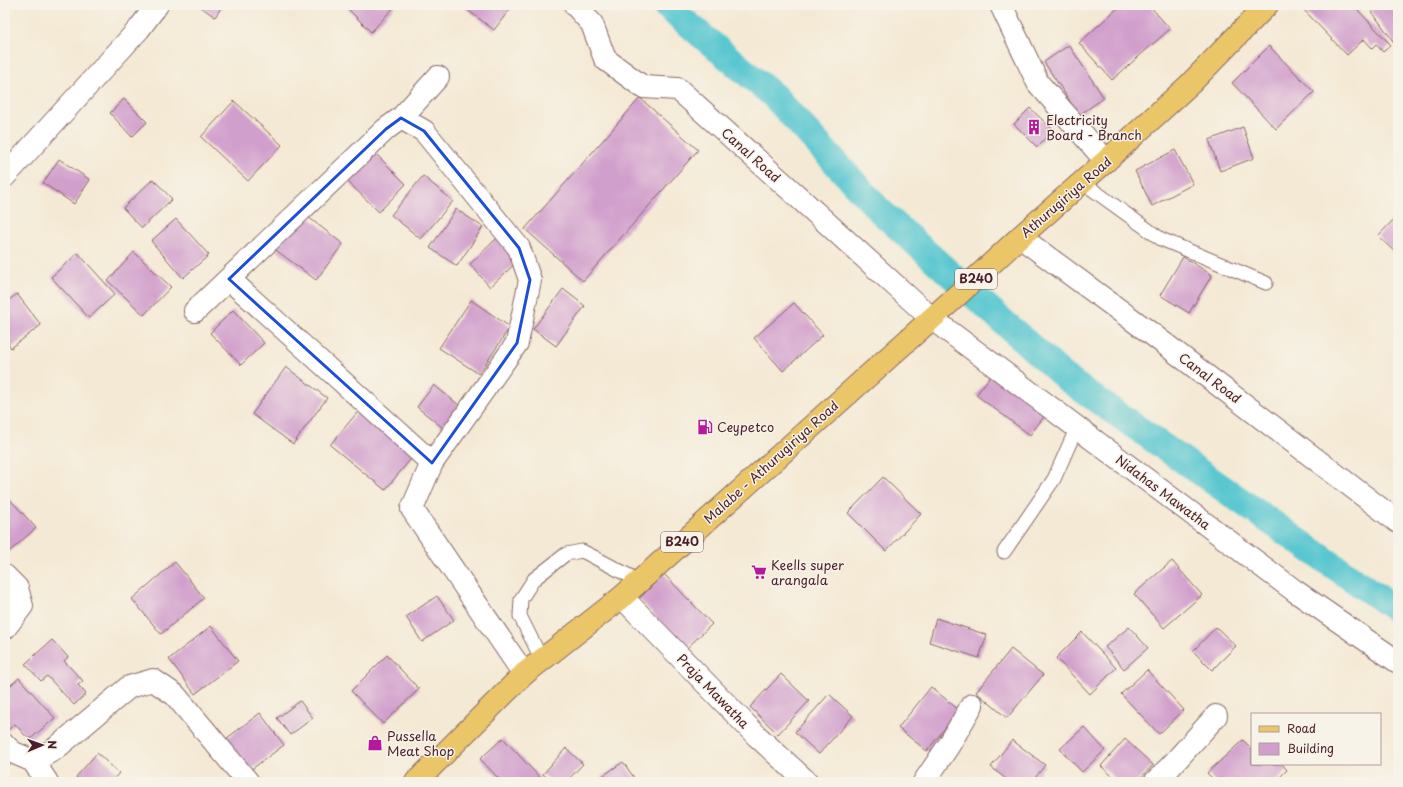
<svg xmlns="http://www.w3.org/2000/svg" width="1403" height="787" viewBox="0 0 1403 787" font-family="'Playpen Sans',sans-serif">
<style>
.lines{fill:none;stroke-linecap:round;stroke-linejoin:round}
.canal{stroke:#5ac7d0;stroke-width:27}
.building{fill:#d19fcc}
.lane-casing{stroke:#866666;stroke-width:15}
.street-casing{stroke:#866666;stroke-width:24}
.primary-casing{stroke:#866666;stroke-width:24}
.lane{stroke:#fff;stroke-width:13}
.street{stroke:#fff;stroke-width:22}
.primary{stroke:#ebc669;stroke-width:22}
.marked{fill:none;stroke:#1d4ed8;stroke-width:3;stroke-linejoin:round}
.labels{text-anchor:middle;stroke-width:3;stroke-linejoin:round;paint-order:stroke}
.shield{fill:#f7f3e8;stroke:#7e5f64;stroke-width:1}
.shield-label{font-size:12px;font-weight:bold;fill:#4a1f2b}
.poi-label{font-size:13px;fill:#4a1f2b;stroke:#f7f3e8;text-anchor:start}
.street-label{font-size:13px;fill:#4a1f2b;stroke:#f7f3e8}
</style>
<rect width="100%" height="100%" fill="#f7f3e8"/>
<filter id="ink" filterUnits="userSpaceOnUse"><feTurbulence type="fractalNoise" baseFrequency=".025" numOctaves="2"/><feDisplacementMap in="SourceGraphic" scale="8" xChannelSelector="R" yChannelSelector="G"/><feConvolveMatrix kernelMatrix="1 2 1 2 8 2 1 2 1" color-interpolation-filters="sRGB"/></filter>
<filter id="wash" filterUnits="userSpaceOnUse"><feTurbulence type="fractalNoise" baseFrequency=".012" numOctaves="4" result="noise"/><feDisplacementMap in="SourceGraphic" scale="16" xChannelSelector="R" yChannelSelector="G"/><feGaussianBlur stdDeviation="0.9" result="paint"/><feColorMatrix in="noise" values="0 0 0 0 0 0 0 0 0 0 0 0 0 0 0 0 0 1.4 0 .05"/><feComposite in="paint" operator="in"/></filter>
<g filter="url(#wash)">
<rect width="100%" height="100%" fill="#f4e9d4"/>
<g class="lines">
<path class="canal" d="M665 5 774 96 879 210 1067 379 1398 611"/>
</g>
<g id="blocks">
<path class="building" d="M198 5H223L215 17Z
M344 5H396L371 32Z
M468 5H513L494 30 465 8Z
M1121 5H1149L1170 29 1112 80 1079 43Z
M1309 5H1353L1391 45 1383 52 1376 44 1372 48 1364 39 1347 55 1304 10Z
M1367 5H1398V48Z
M1069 45 1104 98 1079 115 1044 62Z
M1269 46 1314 92 1276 129 1232 83Z
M640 98 698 150 583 281 525 229Z
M124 99 147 122 132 137 110 113Z
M234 101 282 145 248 181 201 137Z
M1030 108 1053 130 1037 147 1014 124Z
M1243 127 1254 158 1220 171 1209 140Z
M372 150 406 184 379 212 344 178Z
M1175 150 1193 184 1152 206 1135 171Z
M59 159 90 180 74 204 43 183Z
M423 176 453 201 421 239 391 215Z
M153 179 172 199 142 228 123 208Z
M456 209 483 227 457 266 430 248Z
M303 213 343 244 316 280 276 250Z
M1398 215V255L1378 236Z
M176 219 209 255 183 278 151 241Z
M497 238 518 261 490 287 470 264Z
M134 252 171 287 144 315 108 281Z
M78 253 115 294 89 318 51 277Z
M1183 257 1212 275 1189 313 1160 295Z
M563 289 585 306 556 346 533 329Z
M17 294 41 325 11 348 5 339V303Z
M471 300 510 327 479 374 439 348Z
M794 303 823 335 783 371 754 338Z
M233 310 264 343 241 365 210 333Z
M286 367 327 398 293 444 252 414Z
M992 374 1046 414 1030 435 976 395Z
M434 385 460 406 443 428 417 407Z
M361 408 415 454 385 490 330 445Z
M883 477 921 514 886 551 848 513Z
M7 496 36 528 9 552 5 548V498Z
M1172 561 1202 595 1164 628 1134 594Z
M175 562 204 598 161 634 132 599Z
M664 574 712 624 686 649 639 599Z
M437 596 454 620 422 642 406 617Z
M936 618 987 635 979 658 929 642Z
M211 626 238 661 195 694 169 659Z
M1129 627 1148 648 1124 669 1105 647Z
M1216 627 1236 646 1212 670 1193 651Z
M1082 632 1116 668 1090 694 1056 658Z
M52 640 68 657 64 661 83 681 78 685 86 694 74 705 47 676 41 681 25 664Z
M1011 649 1043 675 1007 718 976 692Z
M387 655 419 689 383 724 351 691Z
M1147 670 1184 710 1159 734 1121 694Z
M781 674 809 701 778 734 750 707Z
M19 678 55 718 29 740 15 724 8 730 5 726V690Z
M931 687 959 710 927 751 898 728Z
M829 694 853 716 819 754 795 732Z
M300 701 313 718 290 735 277 718Z
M260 713 284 745 245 774 222 742Z
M1084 727 1105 750 1082 772 1060 749Z
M503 738 544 782H502L480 759Z
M1125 739 1153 765 1137 782H1119L1101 766Z
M1012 740 1045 765 1032 782H1010L991 767Z
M1243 740 1252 749V764H1282L1287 770 1275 782H1216L1207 773Z
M566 748 583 764 566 782H552L543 774Z
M97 753 119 773 111 782H81L76 777Z
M623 762 637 782H605L601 777Z"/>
</g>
</g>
<g filter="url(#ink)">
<use href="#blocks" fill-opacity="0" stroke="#866666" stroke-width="1"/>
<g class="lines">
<g class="lane-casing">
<path id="lane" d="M1082 182 1161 239 1266 283
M1004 552 1054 479 1077 427
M542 660 520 616 521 599 534 579 566 554 582 551 590 555 639 581"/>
</g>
<g class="street-casing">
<path id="street" d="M575 5 592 24 605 59 643 87 678 89 795 194 931 318 1295 591 1398 662
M1001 5 1038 83 1106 161
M401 118 438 77
M5 176 139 29 157 5
M1020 237 1153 335 1398 522
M229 279 432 463
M195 311 386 129 401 118 424 131 519 248 530 280 517 343 432 463 412 509 524 674
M5 576 17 588 22 606 5 628
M622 597 757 736 807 782
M5 745 12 752 33 761 55 749 129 687 153 680 175 695 248 782
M33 761 47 782
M924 782 949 745 972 705
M1155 782 1171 766 1216 716"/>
</g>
<g class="primary-casing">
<path id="primary" d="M416 782 524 674 622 597 949 303 1020 237 1106 161 1190 84 1267 5"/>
</g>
<use href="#lane" class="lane"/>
<use href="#street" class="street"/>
<use href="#primary" class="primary"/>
</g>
</g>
<path class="marked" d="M401 118 424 131 519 248 530 280 517 343 432 463 229 279 386 129Z"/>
<defs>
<g id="building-bare" transform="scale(1.2)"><path d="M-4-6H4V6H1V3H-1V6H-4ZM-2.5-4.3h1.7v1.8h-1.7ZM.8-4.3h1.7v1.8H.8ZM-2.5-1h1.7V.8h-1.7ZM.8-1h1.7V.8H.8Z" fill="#b5179e" stroke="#f7f3e8" stroke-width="2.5" paint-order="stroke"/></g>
<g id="fuel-bare" transform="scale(1.2)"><path d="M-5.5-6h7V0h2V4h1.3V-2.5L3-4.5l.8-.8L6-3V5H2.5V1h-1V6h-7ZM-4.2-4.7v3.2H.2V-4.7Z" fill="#b5179e" stroke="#f7f3e8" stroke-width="2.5" paint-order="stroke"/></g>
<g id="supermarket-bare" transform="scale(1.2)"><path d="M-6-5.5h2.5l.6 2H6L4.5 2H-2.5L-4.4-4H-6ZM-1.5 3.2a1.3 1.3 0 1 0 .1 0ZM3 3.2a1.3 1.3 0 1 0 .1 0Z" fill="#b5179e" stroke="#f7f3e8" stroke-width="2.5" paint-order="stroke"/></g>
<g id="shop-bare" transform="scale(1.2)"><path d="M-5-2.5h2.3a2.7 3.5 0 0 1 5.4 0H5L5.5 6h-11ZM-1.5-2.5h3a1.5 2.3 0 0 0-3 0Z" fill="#b5179e" stroke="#f7f3e8" stroke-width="2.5" paint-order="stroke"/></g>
</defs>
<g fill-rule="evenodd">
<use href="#building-bare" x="1034" y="127"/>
<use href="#fuel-bare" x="705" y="427"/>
<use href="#supermarket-bare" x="759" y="572"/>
<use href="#shop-bare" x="375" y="743"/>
</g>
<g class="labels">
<g class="shield">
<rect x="955" y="269" width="42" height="20" rx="3"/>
<rect x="661" y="532" width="42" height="20" rx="3"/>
</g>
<g class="shield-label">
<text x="976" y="283">B240</text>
<text x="682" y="546">B240</text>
</g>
<g class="poi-label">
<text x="1046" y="125">Electricity<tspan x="1046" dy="15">Board - Branch</tspan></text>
<text x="717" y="432">Ceypetco</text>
<text x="771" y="570">Keells super<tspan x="771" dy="15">arangala</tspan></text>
<text x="387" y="741">Pussella<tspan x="387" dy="15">Meat Shop</tspan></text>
</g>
<g class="street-label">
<text transform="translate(751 155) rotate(42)" y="5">Canal Road</text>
<text transform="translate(1066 197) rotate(-41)" y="5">Athurugiriya Road</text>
<text transform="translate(1210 378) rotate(37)" y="5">Canal Road</text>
<text transform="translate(771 462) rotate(-42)" y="5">Malabe - Athurugiriya Road</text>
<text transform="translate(1163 492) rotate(37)" y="5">Nidahas Mawatha</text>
<text transform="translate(713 691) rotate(46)" y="5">Praja Mawatha</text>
</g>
</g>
<rect width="1403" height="787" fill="none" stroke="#f7f3e8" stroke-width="20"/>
<rect x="1251" y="713" width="130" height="52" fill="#f7f3e8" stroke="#b29e9c"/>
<rect x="1259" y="726" width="20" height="6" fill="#ebc669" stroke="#b29e9c"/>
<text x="1287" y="733" font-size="12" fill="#4a1f2b">Road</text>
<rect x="1259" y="743" width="20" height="12" fill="#d19fcc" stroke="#b29e9c"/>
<text x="1287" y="753" font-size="12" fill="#4a1f2b">Building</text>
<g transform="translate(42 745) rotate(88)" stroke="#f7f3e8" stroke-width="3" paint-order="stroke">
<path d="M0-3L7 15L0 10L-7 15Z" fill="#4a1f2b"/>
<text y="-6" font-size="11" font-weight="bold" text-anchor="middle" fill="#4a1f2b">N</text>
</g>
</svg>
